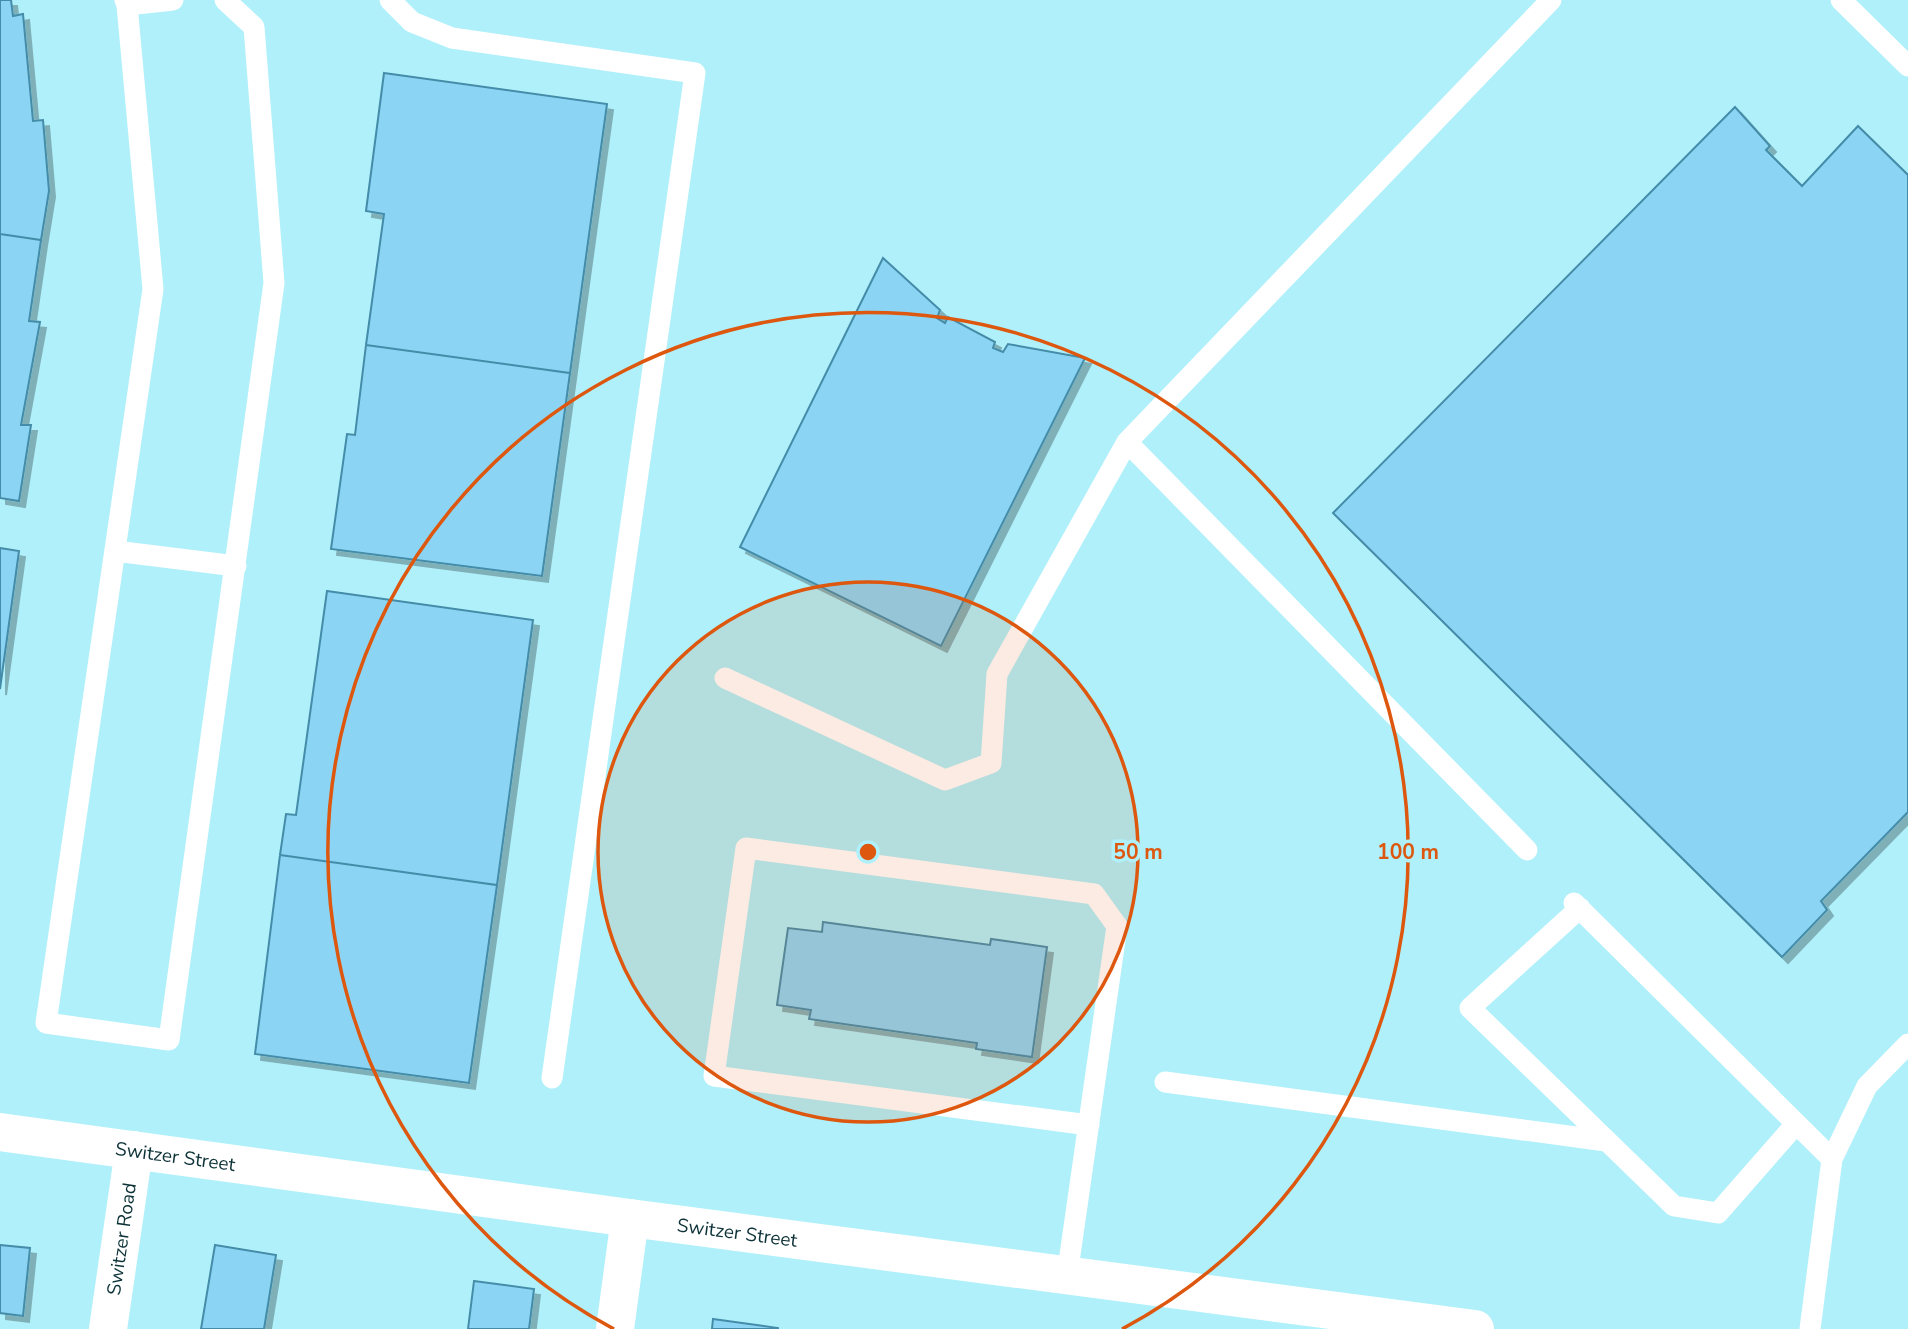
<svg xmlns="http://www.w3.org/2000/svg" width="1908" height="1329" viewBox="0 0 1908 1329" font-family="'Nunito Sans',sans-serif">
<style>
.building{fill:#8cd4f3;stroke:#448ca9;stroke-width:2;filter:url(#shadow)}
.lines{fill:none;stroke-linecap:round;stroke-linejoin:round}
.service{stroke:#fff;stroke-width:21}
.minor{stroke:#fff;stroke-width:38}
.ring{fill:none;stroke:#dd570e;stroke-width:3.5}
.labels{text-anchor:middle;stroke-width:7;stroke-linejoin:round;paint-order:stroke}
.street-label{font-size:19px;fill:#0d3237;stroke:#aff0fa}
.centre{fill:#dd570e;stroke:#aff0fa;stroke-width:3.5}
.ring-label{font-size:21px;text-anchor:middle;font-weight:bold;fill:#dd570e;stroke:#aff0fa;stroke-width:7;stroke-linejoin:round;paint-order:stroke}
</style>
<defs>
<filter id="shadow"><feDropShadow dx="6" dy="6" stdDeviation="0" flood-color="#0004"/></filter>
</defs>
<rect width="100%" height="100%" fill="#aff0fa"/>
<path class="building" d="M0 0H11L13 16 23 14 33 121 43 120 49 191 41 240 0 234Z
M384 73 607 104 570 373 366 345 384 214 366 211Z
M1735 107 1770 146 1766 150 1802 186 1858 126 1908 175V812L1821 901 1827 910 1782 957 1333 513Z
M0 234 41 240 29 321 40 322 21 425H31L19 501 0 498Z
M883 258 940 310 937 318 945 323 948 317 995 342 993 348 1003 352 1008 344 1085 358 941 646 740 547Z
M366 345 570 373 542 576 331 549 347 434 355 435Z
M0 548 19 551 0 689Z
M327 591 533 620 497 885 280 855 286 814 296 815Z
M280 855 497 885 469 1083 255 1054Z
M823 922 990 945 991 939 1047 947 1032 1057 976 1049 977 1043 809 1019 811 1010 777 1005 788 928 822 932Z
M0 1245 30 1248 23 1316 0 1313Z
M215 1245 276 1255 264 1329H201Z
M474 1281 534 1289 529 1329H468Z
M713 1319 778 1328V1329H712Z"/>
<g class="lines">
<path class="service" d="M125 0 127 5 153 289 46 1023 169 1040 274 283 254 27 225 0
M390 0 412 22 452 38 695 73 552 1078
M1841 0 1908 66
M127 5 173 0
M1127 442 1527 850
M115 551 236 566
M725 678 945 780 991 763 997 674 1127 442 1551 0
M1574 903 1832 1159
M1580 908 1470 1008 1674 1206 1718 1213 1796 1124
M1165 1082 1606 1141
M1067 1276 1117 926 1094 894 746 848 714 1076 1089 1125
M1810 1329 1832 1159 1867 1086 1908 1044"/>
<g class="minor">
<path id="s1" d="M0 1132 630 1218 1475 1329"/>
<path id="s2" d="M108 1329 134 1150"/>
<path d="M615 1329 630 1218"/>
</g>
</g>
<circle cx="868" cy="852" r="270" fill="#dd570e" fill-opacity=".12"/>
<g class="ring">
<circle cx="868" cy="852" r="270"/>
<path d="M614 1329A540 540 0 1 1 1122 1329"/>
</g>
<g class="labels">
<g class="street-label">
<text dy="7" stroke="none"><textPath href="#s1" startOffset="177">Switzer Street</textPath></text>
<text dy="7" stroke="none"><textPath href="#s1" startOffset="744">Switzer Street</textPath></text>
<text dy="7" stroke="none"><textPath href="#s2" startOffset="91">Switzer Road</textPath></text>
</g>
</g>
<circle cx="868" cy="852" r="10" class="centre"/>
<g class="ring-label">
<text x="1138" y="859">50 m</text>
<text x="1408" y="859">100 m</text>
</g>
</svg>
